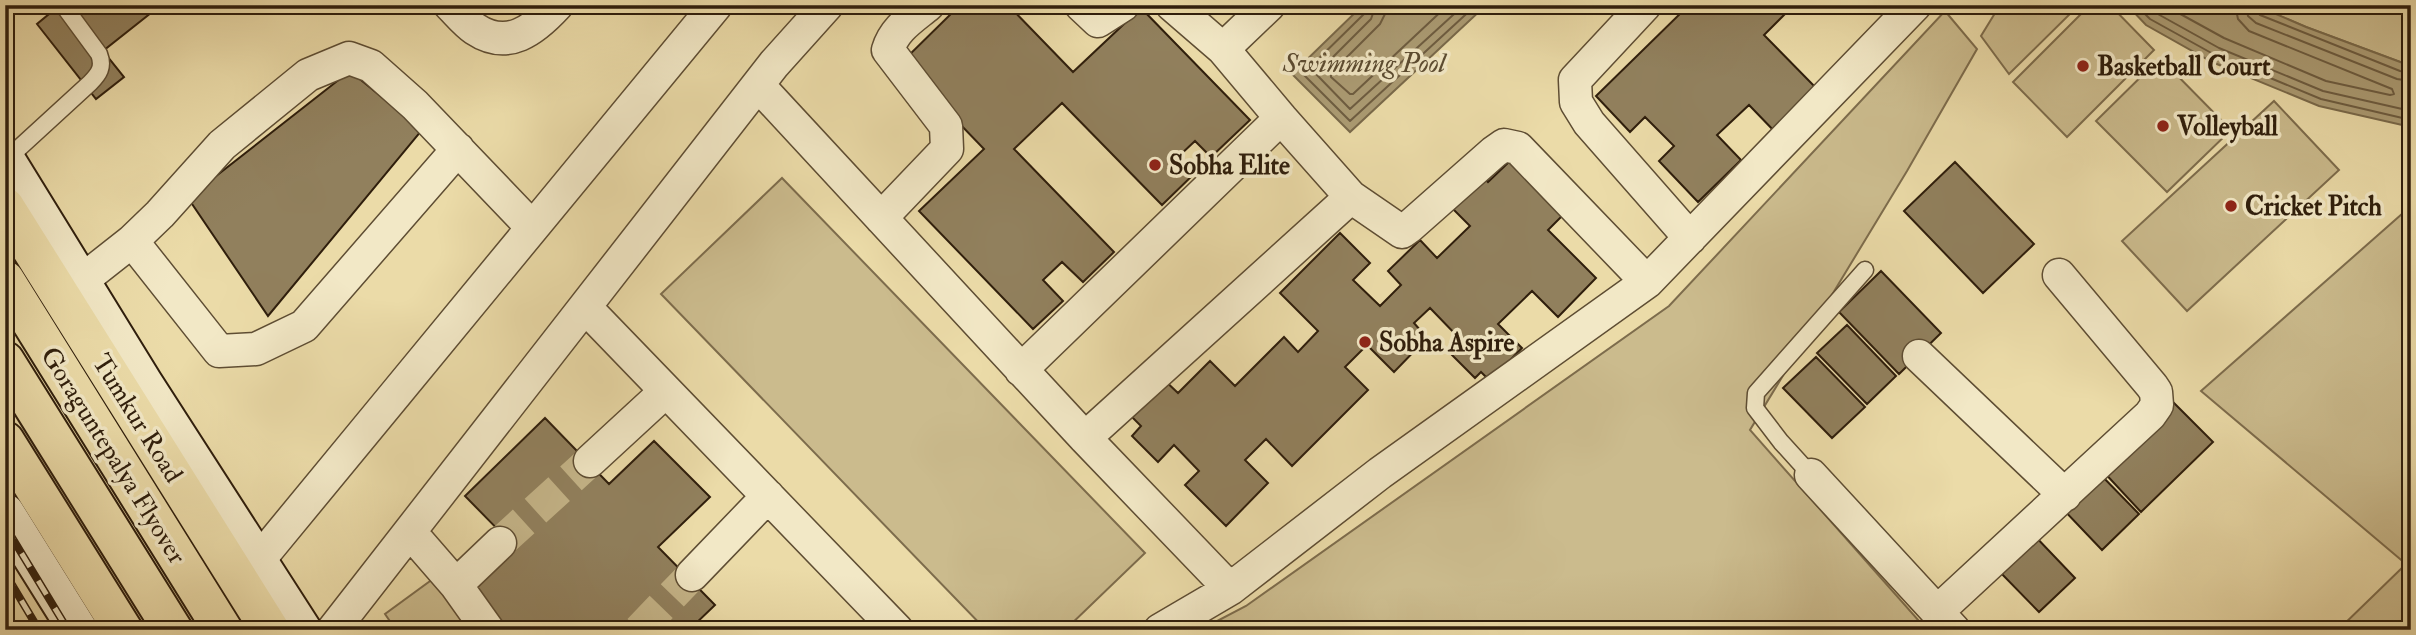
<svg xmlns="http://www.w3.org/2000/svg" width="2416" height="635" viewBox="0 0 2416 635" font-family="'IM FELL Double Pica',serif">
<style>
.green{fill:#cbbb8d;stroke:#7d6c4c;stroke-width:2}
.water{fill:#ab9b73;stroke:#79694a;stroke-width:2}
.lines{fill:none;stroke-linecap:round;stroke-linejoin:round}
.shore{stroke:#6d5c40;stroke-width:2}
.building{fill:#91805d;stroke:#2f1e0c;stroke-width:2}
.street-tunnel{stroke:#c5b589;stroke-width:32;stroke-dasharray:32 16;stroke-linecap:butt}
.lane-casing{stroke:#5e4d33;stroke-width:19}
.street-casing{stroke:#5e4d33;stroke-width:35}
.secondary-casing{stroke:#2f1e0c;stroke-width:42}
.highway-casing{stroke:#2f1e0c;stroke-width:42}
.lane{stroke:#f2e8c6;stroke-width:16}
.street{stroke:#f2e8c6;stroke-width:32}
.secondary{stroke:#f2e8c6;stroke-width:38}
.highway{stroke:#ebdba8;stroke-width:38}
.rail-casing{stroke:#2f1e0c;stroke-width:8}
.rail{stroke:#f2e8c6;stroke-width:5;stroke-dasharray:16;stroke-linecap:butt}
.poi-dot{fill:#8f2418;stroke:#f2e8c6;stroke-width:2.5}
.labels{text-anchor:middle;stroke-width:7;stroke-linejoin:round;paint-order:stroke}
.poi-label{font-size:26px;font-weight:bold;fill:#2f1e0c;stroke:#f2e8c6;text-anchor:start}
.street-label{font-size:26px;fill:#2f1e0c;stroke:#f2e8c6}
.water-label{font-size:28px;font-style:italic;fill:#5a4a30;stroke:#f2e8c6}
</style>
<rect width="100%" height="100%" fill="#ebdba8"/>
<filter id="stains"><feTurbulence type="fractalNoise" baseFrequency=".00286" numOctaves="4"/><feColorMatrix values="0 0 0 0 .2 0 0 0 0 .09 0 0 0 0 .02 0 0 0 .5 -.17"/></filter>
<radialGradient id="worn" r=".72"><stop offset=".6" stop-color="#630" stop-opacity="0"/><stop offset="1" stop-color="#630" stop-opacity=".3"/></radialGradient>
<path class="green" d="M2000 5H2079L2009 74 1981 36Z
M2090 5H2110L2154 50 2067 137 2013 82Z
M2255 5H2411V66L2306 27Z
M1945 11 1977 49 1907 171 1750 430 1927 630H1200L1246 606 1669 306Z
M2160 58 2231 130 2167 192 2096 121Z
M2274 101 2339 170 2187 311 2122 241Z
M782 178 1145 553 1065 630H986L661 294Z
M2411 206V630H2338L2406 564 2201 391Z
M437 576 467 630H396L385 614Z"/>
<path class="water" d="M1363 5H1480L1483 8 1350 132 1292 74Z
M2127 5H2255L2306 27 2411 66V127L2319 106 2212 62 2146 25Z"/>
<g class="lines">
<path class="shore" d="M1367 5 1365 13 1303 74 1350 121 1476 5
M1376 5 1371 19 1316 74 1350 109 1464 5
M1386 5 1385 14 1380 24 1331 73V77L1350 94H1353L1448 5
M2136 5 2150 19 2215 55 2321 99 2411 120
M2149 5 2156 13 2219 48 2323 91 2411 111
M2164 5 2224 38 2326 81 2390 95 2394 94 2392 89 2249 31 2238 19 2235 5
M2246 5 2248 16 2256 23 2397 79 2411 81
M2255 5 2256 11 2260 15 2400 71 2411 73"/>
</g>
<path class="building" d="M60 5H161L103 51 124 77 96 99 37 24Z
M960 5H1008L1073 72 1141 8 1250 120 1211 157 1195 141 1179 156 1195 173 1162 205 1062 103 1014 149 1114 252 1083 282 1062 262 1043 280 1063 301 1033 329 919 211 984 149 901 63Z
M1689 5H1794L1764 35 1821 93 1778 135 1749 105 1717 135 1741 160 1698 202 1659 161 1674 146 1645 117 1630 132 1596 96Z
M350 71 422 130 268 316 188 198Z
M1512 159 1565 213 1548 230 1596 278 1558 317 1532 291 1498 324 1522 348 1490 381 1481 372 1475 378 1448 351 1460 339 1430 308 1414 323 1427 338 1394 372 1367 345 1345 367 1368 390 1292 466 1266 439 1245 460 1268 483 1226 526 1185 485 1199 471 1174 445 1158 462 1132 436 1141 426 1127 412 1161 377 1178 393 1210 361 1235 386 1284 337 1298 352 1318 331 1280 293 1340 233 1370 263 1353 280 1380 306 1401 285 1388 271 1420 240 1437 258 1470 226 1451 207 1482 176 1488 182Z
M1955 162 2034 244 1983 293 1904 211Z
M1881 271 1941 333 1899 374 1839 312Z
M1847 325 1896 376 1867 404 1817 353Z
M1816 357 1865 407 1832 438 1783 388Z
M2171 400 2213 442 2141 512 2100 468Z
M545 418 609 484 654 441 710 497 658 547 715 605 689 630H498L465 596 515 547 465 496Z
M2097 471 2139 514 2102 550 2060 506Z
M2032 533 2075 578 2039 612 1996 568Z"/>
<g class="lines">
<path class="street-tunnel" d="M500 543 590 461
M639 630 692 575"/>
<g class="lane-casing">
<path id="lane" d="M6 160 90 83C99 74 104 67 99 54L63 5
M1811 475 1781 442 1755 408 1756 393 1865 270"/>
</g>
<g class="street-casing">
<path id="street" d="M450 5C458 13 466 23 475 29 508 51 534 30 557 5
M1081 5 1098 21 1123 5
M1172 5 1223 49 1281 118
M1645 5 1575 80 1576 102 1589 123 1690 238
M1223 49 1269 5
M758 85 1085 438 1230 589
M1351 197 1402 232 1409 227 1494 152 1504 145 1518 148 1647 282
M881 218 947 149 946 126 888 50C894 29 911 19 928 5
M132 241 219 351 256 349 304 326 458 149
M80 282 132 241 160 214 222 145 308 75 349 58 371 66 415 105 531 226
M585 307 897 630
M1919 356 2065 495
M1021 370 1281 118 1351 197 1085 438
M590 461 666 391
M1811 475 1954 630
M410 532 456 585 488 630
M258 561C411 376 562 190 716 5
M692 575 768 496
M456 585 500 543
M1937 612 2150 415 2157 405 2156 392 2152 386 2059 275
M333 630 774 64 827 5
M1160 630 1230 589 1380 473 1647 282 1915 5"/>
</g>
<g class="secondary-casing">
<path id="secondary" d="M5 159 143 383 302 630
M5 513 78 630"/>
</g>
<g class="highway-casing">
<path id="highway" d="M5 207 270 630
M5 280 223 630
M5 361 173 630
M5 441 123 630"/>
</g>
<use href="#lane" class="lane"/>
<use href="#street" class="street"/>
<use href="#secondary" class="secondary"/>
<use href="#highway" class="highway"/>
<g class="rail-casing">
<path id="rail" d="M5 526 68 630
M5 573 39 630"/>
</g>
<use href="#rail" class="rail"/>
</g>
<g class="poi-dot">
<circle cx="2083" cy="66" r="7"/>
<circle cx="2163" cy="126" r="7"/>
<circle cx="1155" cy="165" r="7"/>
<circle cx="2231" cy="206" r="7"/>
<circle cx="1365" cy="342" r="7"/>
</g>
<g class="labels">
<g class="poi-label">
<text x="2097" y="75">Basketball Court</text>
<text x="2177" y="135">Volleyball</text>
<text x="1169" y="174">Sobha Elite</text>
<text x="2245" y="215">Cricket Pitch</text>
<text x="1379" y="351">Sobha Aspire</text>
</g>
<g class="street-label">
<text transform="translate(138 418) rotate(58)" y="9">Tumkur Road</text>
<text transform="translate(114 455) rotate(58)" y="9">Goraguntepalya Flyover</text>
</g>
<g class="water-label">
<text x="1364" y="72">Swimming Pool</text>
</g>
</g>
<rect width="2416" height="635" fill="none" stroke="#ebdba8" stroke-width="28"/>
<rect x="7" y="7" width="2402" height="621" fill="none" stroke="#2f1e0c" stroke-width="3.5"/>
<rect x="14" y="14" width="2388" height="607" fill="none" stroke="#2f1e0c" stroke-width="2"/>
<rect width="100%" height="100%" filter="url(#stains)"/>
<rect width="100%" height="100%" fill="url(#worn)"/>
</svg>
